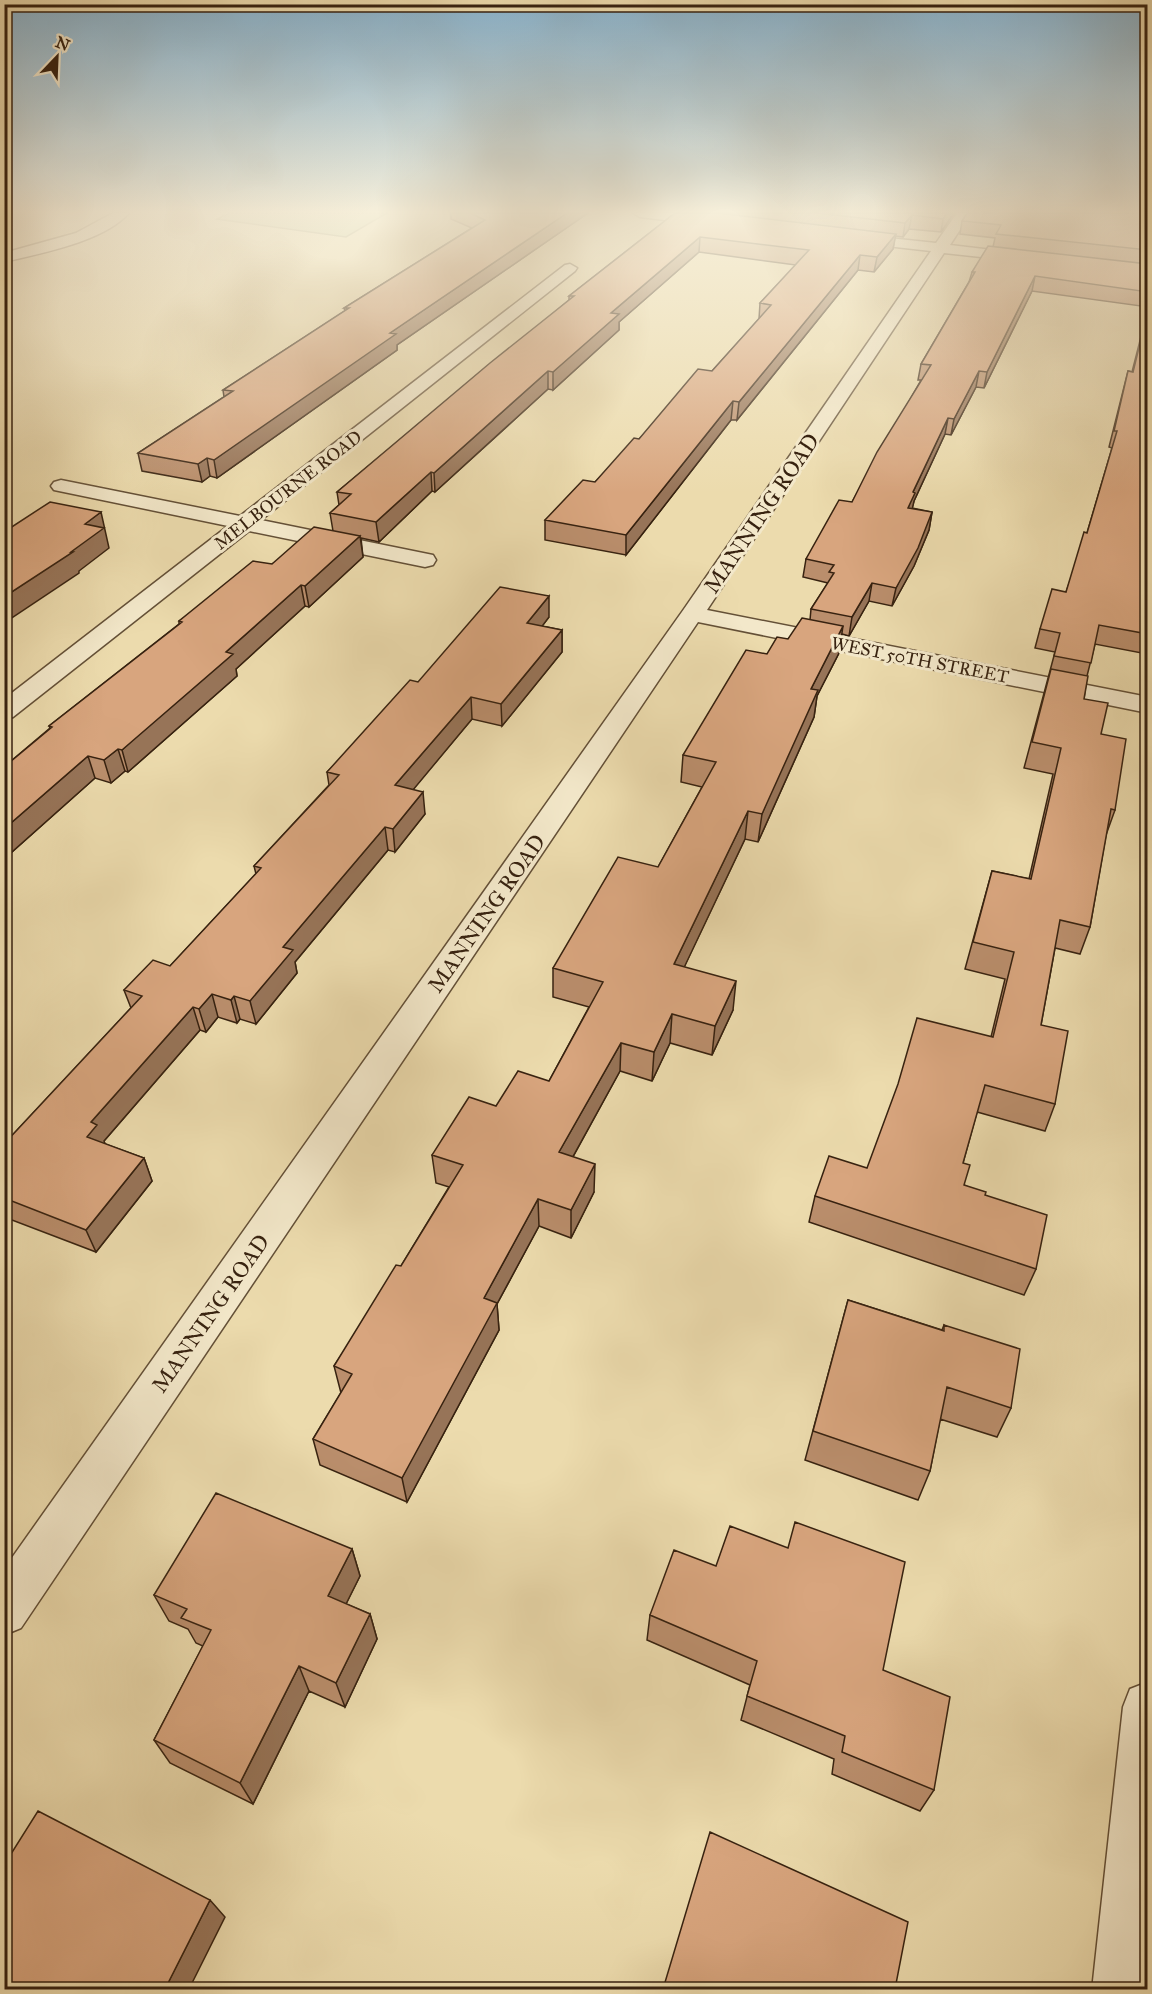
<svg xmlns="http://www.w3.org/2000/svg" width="1152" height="1994" viewBox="0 0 1152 1994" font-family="'IM FELL Great Primer',serif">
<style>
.green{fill:#b4c18d;stroke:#76724e;stroke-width:1.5}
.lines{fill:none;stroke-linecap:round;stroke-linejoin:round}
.street-casing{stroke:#645037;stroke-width:3}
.street{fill:#f3e8ca;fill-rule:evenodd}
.wall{fill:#ba8e6c;stroke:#372210;stroke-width:1.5}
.shaded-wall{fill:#977458;stroke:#372210;stroke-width:1.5}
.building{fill:#d8a57e;stroke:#372210;stroke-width:1.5}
.labels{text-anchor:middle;stroke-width:6;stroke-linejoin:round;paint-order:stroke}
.far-street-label{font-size:18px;fill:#372210;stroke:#f3e8ca}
.street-label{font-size:22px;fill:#372210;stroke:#f3e8ca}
</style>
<rect width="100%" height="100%" fill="#ecdbad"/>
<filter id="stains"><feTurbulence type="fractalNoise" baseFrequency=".00333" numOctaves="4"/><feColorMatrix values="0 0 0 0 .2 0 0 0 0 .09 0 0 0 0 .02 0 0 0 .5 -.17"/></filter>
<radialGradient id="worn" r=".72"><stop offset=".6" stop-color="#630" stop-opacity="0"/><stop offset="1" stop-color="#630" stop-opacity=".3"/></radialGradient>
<path class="green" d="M230 213H387L346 237 217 219Z"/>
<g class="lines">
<g class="street-casing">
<path id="street" d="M113 213H129C103 242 41 253 4 262V253L76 233Z
M633 213C651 213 710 211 721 222L714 226 640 217Z
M957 213H971L950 245 1027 254 1034 258 1027 262 944 253 707 610 1148 697V713L698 622 21 1628 4 1635V1569L684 609 931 251 851 242 844 238 851 234 936 243Z
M570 264 577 268 575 271 261 520 433 555 436 560 433 565 425 567 249 531 13 717 4 720V699L228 526 54 490 51 486 54 482 61 480 240 516 565 265Z
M1148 1682V1990H1092L1123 1707 1130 1689Z"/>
</g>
<use href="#street" class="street"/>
</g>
<path class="wall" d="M451 213H588L397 345V350L217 478 210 476 202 482 142 471 138 453 224 397 223 390 345 311 344 308 472 228 451 219Z
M675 213H954L941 232 909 229 903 237 895 236 893 249 874 272 858 270 737 420H731L626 555 545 540V520L595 482 639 439 712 371 759 319 760 303 796 265 699 252 619 322V330L553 390 548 389 435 492 432 491 379 542 361 538 363 557 309 607 305 606 236 669 237 676 128 772 125 771 111 783 95 778 4 859V767L50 728 49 726 179 624V621L272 564 333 531 330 513 339 505 337 492 569 300V296Z
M1148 213V307L1032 291 984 388 976 387 951 435 945 434 914 501 912 508 932 512 929 530 914 566 892 606 869 601 849 636 842 634 839 653 817 696 814 717 758 842 745 839 684 967 733 1010 712 1055 670 1043 652 1081 620 1071 573 1157 594 1192 571 1238 539 1226 497 1304 499 1330 407 1502 320 1465 313 1439 341 1393 334 1366 401 1266 449 1187 436 1183 432 1155 496 1106 549 1081 589 1007 553 997V968L658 867 702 787 681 782 683 755 767 654 788 639 810 620 811 609 828 583 803 577 806 559 852 502 921 380H918L921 364 969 282 972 272 993 247 995 238 960 234 962 221Z
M1148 309V653L1147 654 1095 644 1087 676 1084 699 1101 734 1115 810 1106 835 1090 927 1080 954 1055 948 1041 1025 1055 1104 1045 1131 977 1112 963 1163 964 1185 985 1195 1036 1269 1024 1295 809 1222 815 1196 867 1168 991 1037 1005 979 965 969 992 871 1029 879 1053 774 1024 768 1055 652 1035 648 1040 629 1066 592 1087 533 1112 448 1109 447 1128 371 1132 372Z
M549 617 542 626 562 630V652L502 726 472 719 413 789 425 814 395 852 388 850 295 962 297 973 256 1024 240 1019 237 1023 218 1017 206 1032 200 1030 104 1141 105 1144 144 1158 152 1181 96 1252 4 1217V1144L131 1008 124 990 170 966 256 874 254 866 329 785 327 772 418 682Z
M848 1300 942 1330 944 1325 1011 1408 997 1437 940 1419 930 1471 918 1500 805 1460Z
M352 1549 360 1576 346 1604 370 1614 377 1639 345 1707 309 1691 253 1804 170 1763 154 1740 203 1646 196 1643 188 1629 169 1621 154 1595Z
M650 1615 883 1670 934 1790 920 1811 832 1774 834 1759 741 1720 750 1685 647 1640Z"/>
<path class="shaded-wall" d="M567 213H588L397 345V350L217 478 214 460 390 333Z
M947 213H954L941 232 943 219Z
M912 215 909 229 903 237 905 223Z
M896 234 893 249 874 272 877 257Z
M700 237 699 252 619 322V330L553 390V372L611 313Z
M860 255 858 270 737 420 739 402Z
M1035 276 1032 291 984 388 987 372Z
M548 371V389L435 492 434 473Z
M979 371 976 387 951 435 954 419Z
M733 401 731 420 626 555V535Z
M948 418 945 434 914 501 912 510 908 508 913 492Z
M207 458 210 476 202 482 198 464Z
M431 472 432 491 379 542 376 522Z
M101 512 109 548 79 571V573L4 623V597L71 552 85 524Z
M932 512 929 530 914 566 892 606 896 588Z
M360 536 363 557 309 607 305 586Z
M872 583 869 601 849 636 852 617Z
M301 585 305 606 236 669 237 676 128 772 122 750 226 652Z
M549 596V617L528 645 527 623Z
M843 626 839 653 817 696 814 717 758 842 762 814 811 689Z
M562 630V652L502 726 501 704Z
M471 697 472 719 398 808 395 785Z
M118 749 125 771 111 783 104 760Z
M88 756 95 778 4 859V829Z
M423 792 425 814 395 852 393 829Z
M748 811 745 839 672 993 674 964Z
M385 827 388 850 295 962 297 973 256 1024 250 1001 283 947Z
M736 981 733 1010 712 1055 715 1026Z
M212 994 218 1017 206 1032 199 1009Z
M234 996 240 1019 237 1023 231 1000Z
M193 1007 200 1030 104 1141 106 1147 87 1137 91 1122Z
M672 1014 670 1043 652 1081 654 1052Z
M621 1043 620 1071 560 1180 559 1152Z
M144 1158 152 1181 96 1252 86 1230Z
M595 1164 594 1192 571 1238V1210Z
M538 1199 539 1226 497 1304 499 1330 407 1502 402 1478 484 1298Z
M352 1549 360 1576 337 1622 328 1596Z
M370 1614 377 1639 345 1707 336 1683Z
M299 1666 309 1691 253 1804 240 1783Z
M210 1900 225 1917 189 1989H165Z"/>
<path class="building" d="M470 213H567L390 333 396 334 214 460 207 458 198 464 138 453 233 391 223 390 349 308H344L485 220Z
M675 213H718L896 234 877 257 860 255 739 402 733 401 626 535 545 520 583 480 595 482 634 438 639 439 698 369 712 371 771 305 760 303 809 250 700 237 611 313 619 314 553 372 548 371 434 473 431 472 376 522 330 513 351 494 337 492 490 363 574 296H569Z
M817 213H947L943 219 912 215 905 223Z
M967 213H1148V250L996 234 1001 225 962 221Z
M988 246 1148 264V292L1035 276 987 372 979 371 954 419 948 418 913 492 915 493 908 508 932 512 918 548 896 588 872 583 852 617 811 609 834 573 829 572 834 565 806 559 839 500 852 502 877 452 931 365 921 364 975 272H972Z
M1148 311V634L1099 625 1091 663 1054 656 1060 633 1040 629 1052 589 1066 592 1084 532 1087 533 1117 431H1114L1128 371 1133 372Z
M50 502 101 512 85 524 104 528 71 552H73L4 597V532Z
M314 527 360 536 305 586 301 585 226 652 233 654 122 750 118 749 104 760 88 756 4 829V767L52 727 49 726 182 622 179 621 253 561 272 564Z
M500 587 549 596 527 623 562 630 501 704 471 697 395 785 423 792 393 829 385 827 283 947 293 950 250 1001 234 996 231 1000 212 994 199 1009 193 1007 91 1122 97 1125 87 1137 144 1158 86 1230 4 1198V1144L142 996 124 990 153 960 170 966 261 868 254 866 339 775 327 772 410 680 418 682Z
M802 618 843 626 811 689 818 690 762 814 748 811 674 964 736 981 715 1026 672 1014 654 1052 621 1043 559 1152 595 1164 571 1210 538 1199 484 1298 497 1303 402 1478 313 1439 352 1374 334 1366 396 1265 401 1266 463 1165 432 1155 469 1097 496 1106 518 1071 549 1081 603 982 553 968 618 857 658 867 716 762 683 755 746 650 767 654 777 637 788 639Z
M1051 669 1088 676 1084 699 1108 703 1101 734 1126 739 1115 810 1111 809 1090 927 1060 920 1041 1025 1068 1031 1055 1104 985 1085 963 1163 970 1165 964 1185 986 1192 985 1195 1047 1215 1036 1269 815 1196 829 1156 867 1168 898 1084 917 1018 993 1037 1014 952 973 942 992 871 1031 879 1061 748 1032 742Z
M848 1300 944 1331V1325L1020 1349 1011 1408 947 1387 930 1471 813 1431Z
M216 1493 352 1549 328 1596 370 1614 336 1683 299 1666 240 1783 154 1740 211 1630 181 1618 187 1609 154 1595Z
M795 1522 905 1562 883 1670 950 1697 934 1790 842 1752 845 1736 747 1696 757 1661 650 1615 674 1550 716 1566 730 1526 788 1548Z
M38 1811 210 1900 165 1989H17L4 1982V1865Z
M710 1832 908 1922 895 1989H663Z"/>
<linearGradient id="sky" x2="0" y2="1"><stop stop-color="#89b6d3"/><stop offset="0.43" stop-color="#f6efda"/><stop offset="1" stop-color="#f6efda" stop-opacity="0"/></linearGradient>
<rect width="1152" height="493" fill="url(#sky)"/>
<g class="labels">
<g class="far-street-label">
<text transform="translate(288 490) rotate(-38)" y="6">MELBOURNE ROAD</text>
<text transform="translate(920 660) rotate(11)" y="6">WEST 50TH STREET</text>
</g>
<g class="street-label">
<text transform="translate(761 513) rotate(-56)" y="8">MANNING ROAD</text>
<text transform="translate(486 913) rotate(-55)" y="8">MANNING ROAD</text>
<text transform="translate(210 1313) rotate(-55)" y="8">MANNING ROAD</text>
</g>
</g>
<rect width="1152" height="1994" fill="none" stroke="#ecdbad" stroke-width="24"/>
<rect x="6" y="6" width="1140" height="1982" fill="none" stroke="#372210" stroke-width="3"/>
<rect x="12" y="12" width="1128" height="1970" fill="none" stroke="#372210" stroke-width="1.5"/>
<g transform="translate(57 57) rotate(23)" stroke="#f3e8ca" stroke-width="4.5" paint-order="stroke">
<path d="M0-4.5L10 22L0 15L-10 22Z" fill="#372210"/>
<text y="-9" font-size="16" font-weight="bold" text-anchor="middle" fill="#372210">N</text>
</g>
<rect width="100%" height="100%" filter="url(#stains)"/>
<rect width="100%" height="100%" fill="url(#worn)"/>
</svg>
